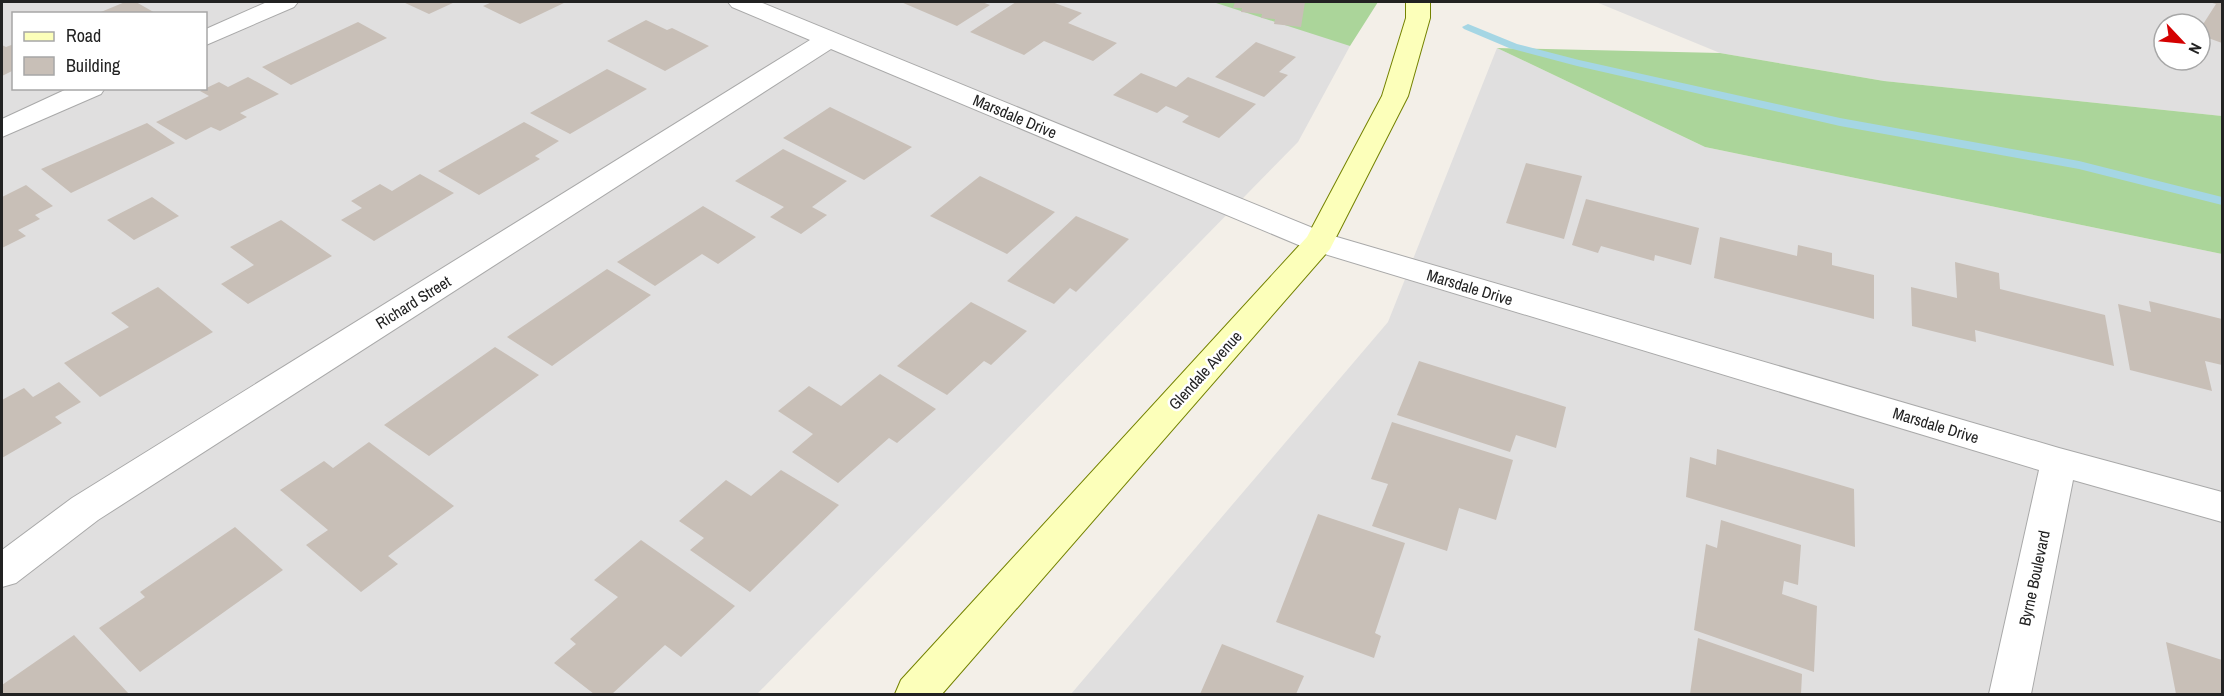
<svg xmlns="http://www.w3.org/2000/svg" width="2224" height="696" viewBox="0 0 2224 696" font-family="'Archivo Narrow',sans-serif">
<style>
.residential{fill:#e0dfdf;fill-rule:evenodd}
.forest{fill:#abd59a}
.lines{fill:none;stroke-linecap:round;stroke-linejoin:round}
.stream{fill:#a5d6e4;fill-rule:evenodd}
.building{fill:#c8bfb7}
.street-casing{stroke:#a9a9a9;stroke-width:2}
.secondary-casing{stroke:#748200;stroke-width:2}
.street{fill:#fff;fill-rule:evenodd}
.secondary{fill:#fcffba;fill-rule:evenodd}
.labels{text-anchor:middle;stroke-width:5;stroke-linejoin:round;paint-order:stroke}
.street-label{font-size:16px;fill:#222;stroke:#fff}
</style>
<rect width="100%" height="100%" fill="#f3efe8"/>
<path class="residential" d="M2 2H1320L1350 46 1298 142 757 694H2ZM14 14H206V88H14Z
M1596 2H2222V116L1884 81 1720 53ZM2164 24H2200V60H2164Z
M1497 48 1705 147 2222 254V694H1071L1388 322Z"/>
<path class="forest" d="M1213 2H1378L1350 46Z
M1497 48 1720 53 1884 81 2222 116V254L1705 147Z"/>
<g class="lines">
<path class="stream" d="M1468 24 1517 44 1579 60 1840 118 2079 161 2222 197V205L2079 169 1840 126 1577 66 1509 48 1464 29 1462 27Z"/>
</g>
<path class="building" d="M125 2H136L157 14H96Z
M403 2H455L429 14Z
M492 2H566L520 24 483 6Z
M901 2H982L990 5 957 26Z
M1016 2H1052L1082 13 1068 23 1117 43 1093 61 1044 41 1024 55 970 32Z
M1235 2H1305L1301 27 1274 24 1275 19 1261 18 1262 14 1241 12 1242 8H1233Z
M2209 2H2222V43L2200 35V29L2216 4Z
M646 20 667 30 672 28 709 46 665 71 607 41Z
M358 22 387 38 291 85 262 67Z
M1256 42 1296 57 1279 72 1288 75 1264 97 1215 77Z
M14 44V70L2 76V45L6 47Z
M607 69 647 89 570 134 530 113Z
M1141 73 1176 87 1188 77 1256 104 1219 138 1182 122 1189 116 1166 106 1157 113 1113 95Z
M248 77 279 94 240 113 247 117 220 131 211 127 186 140 156 122 209 96 200 91 219 82 228 87Z
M830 107 912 147 864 180 783 138Z
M524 122 559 141 535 156 540 159 479 195 438 171Z
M147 123 175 143 71 193 41 169Z
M783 149 847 181 812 207 827 215 801 234 770 217 784 207 735 181Z
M1526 163 1582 176 1564 239 1506 223Z
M420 174 454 193 374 241 341 220 362 208 351 201 380 184 392 191Z
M980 176 1055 212 1007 254 930 216Z
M26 185 53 206 35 215 40 219 18 230 26 236 2 248V197Z
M152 197 179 216 134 240 107 220Z
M1586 199 1699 228 1691 265 1655 255 1654 261 1601 246 1598 253 1572 245Z
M703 206 756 237 718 264 702 254 655 286 617 262Z
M1076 216 1129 239 1076 292 1070 288 1054 304 1007 281Z
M281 220 332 256 248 304 221 284 254 265 230 247Z
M1720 237 1797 256 1798 245 1832 253V265L1874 275V319L1714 278Z
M1955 262 1999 273 2000 289 2105 315 2114 366 1975 330 1976 342 1912 326 1911 287 1957 298Z
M607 269 651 295 552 366 507 337Z
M158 287 213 332 100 397 64 363 129 327 111 313Z
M2149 301 2222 319V365L2205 361 2212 391 2130 370 2118 304 2151 312Z
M971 302 1027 331 991 365 984 361 947 395 897 366Z
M495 347 539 375 429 456 384 425Z
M1419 361 1566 407 1556 448 1516 435 1510 452 1397 415Z
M880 374 936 409 897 443 889 438 838 483 792 452 813 434 778 411 809 386 841 406Z
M59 382 81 402 55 417 62 423 2 458V400L24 388 33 397Z
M1392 422 1513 460 1496 520 1459 508 1447 551 1372 526 1388 484 1371 479Z
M369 442 454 506 388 556 398 564 361 592 306 545 328 530 280 490 324 461 333 468Z
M1717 449 1854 489 1855 547 1686 497 1690 457 1716 465Z
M781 470 839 505 750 592 690 550 704 538 679 521 726 480 751 496Z
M1318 514 1405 543 1375 633 1381 636 1374 658 1276 622Z
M1721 520 1801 545 1798 585 1784 581 1782 594 1817 606 1814 672 1694 630 1706 544 1717 548Z
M235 527 283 570 140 672 99 628 145 597 140 592Z
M641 540 735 606 681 657 665 645 612 694H594L554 663 576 644 570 639 618 597 594 580Z
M74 635 129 694H2V685Z
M1698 638 1802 674 1801 694H1690Z
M2166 642 2222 660V694H2176Z
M1222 644 1304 676 1296 694H1200Z"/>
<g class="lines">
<g class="street-casing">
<path id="street" d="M267 2H298L294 7 206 45V29Z
M728 2H760L1330 235 2059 448 2222 492V522L2073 480 2031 694H1989L2039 470 1308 249 831 49 98 520 16 583 2 587V550L72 498 810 40 732 7Z
M69 88H105L101 94 2 137V119Z"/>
</g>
<g class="secondary-casing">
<path id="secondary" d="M1406 2H1430V18L1408 96 1330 249 942 694H895L901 680 1307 237 1382 96 1406 18Z"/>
</g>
<use href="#street" class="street"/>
<use href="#secondary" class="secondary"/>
</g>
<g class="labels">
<g class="street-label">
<text transform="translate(1015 116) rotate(23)" y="6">Marsdale Drive</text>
<text transform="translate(1470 287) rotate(17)" y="6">Marsdale Drive</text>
<text transform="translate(413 302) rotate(-32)" y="6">Richard Street</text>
<text transform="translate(1205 370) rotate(-48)" y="6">Glendale Avenue</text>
<text transform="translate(1936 425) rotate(17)" y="6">Marsdale Drive</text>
<text transform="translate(2034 578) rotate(-78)" y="6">Byrne Boulevard</text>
</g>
</g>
<rect width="2224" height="696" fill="none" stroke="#222222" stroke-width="6"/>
<rect x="12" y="12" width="195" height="78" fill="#ffffff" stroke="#a7a7a7" stroke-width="1.5"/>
<rect x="24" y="32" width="30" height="9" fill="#fcffba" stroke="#a7a7a7" stroke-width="1.5"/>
<text x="66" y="42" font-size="18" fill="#222222">Road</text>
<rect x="24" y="57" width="30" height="18" fill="#c8bfb7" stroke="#a7a7a7" stroke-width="1.5"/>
<text x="66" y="72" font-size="18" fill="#222222">Building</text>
<g transform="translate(2182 42) rotate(116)"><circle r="28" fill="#ffffff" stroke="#a7a7a7" stroke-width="1.5"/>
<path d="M0-4.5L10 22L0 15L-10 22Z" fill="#d40001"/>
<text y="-9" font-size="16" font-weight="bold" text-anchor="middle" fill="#222222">N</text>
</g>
</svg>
